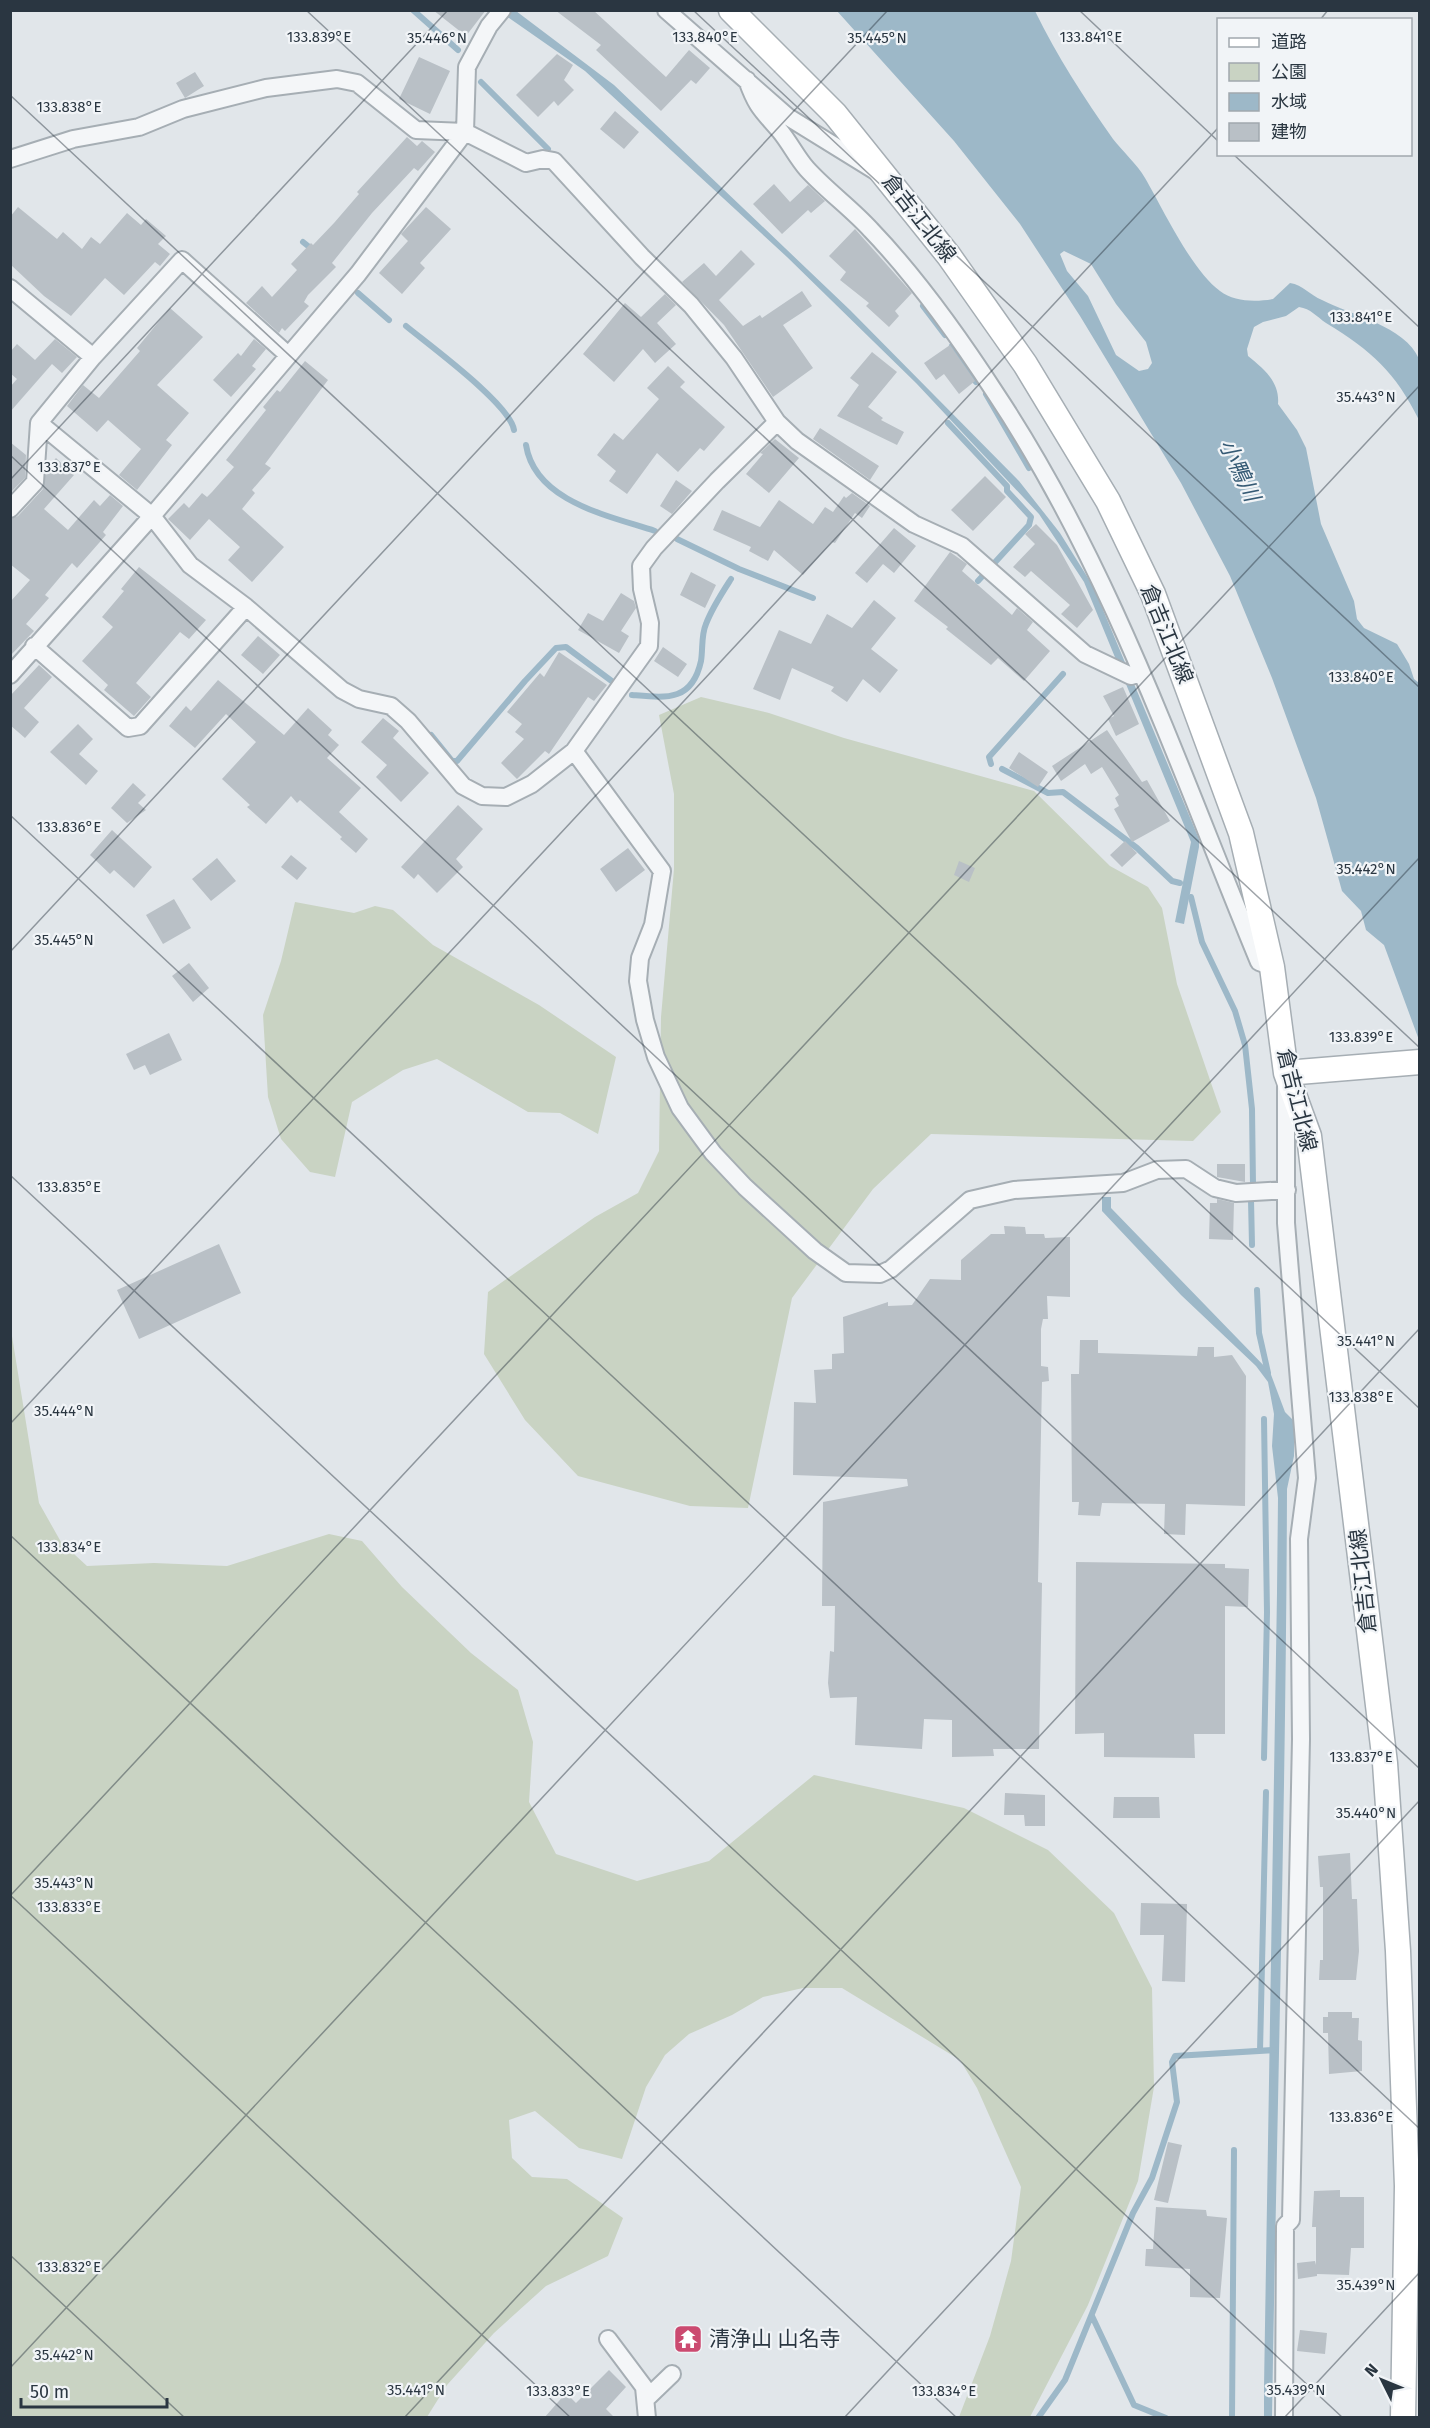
<svg xmlns="http://www.w3.org/2000/svg" width="1430" height="2428" viewBox="0 0 1430 2428" font-family="'Fira Sans','Noto Sans JP',sans-serif">
<style>
.green{fill:#c9d3c3}
.water{fill:#9db8c8;fill-rule:evenodd}
.lines{fill:none;stroke-linecap:round;stroke-linejoin:round}
.stream{stroke:#9db8c8;stroke-width:6}
.building{fill:#b9c0c6}
.street-casing{stroke:#a6aeb4;stroke-width:20}
.secondary-casing{stroke:#a6aeb4;stroke-width:27}
.street{stroke:#f4f6f8;stroke-width:16}
.secondary{stroke:#fff;stroke-width:24}
.ticks{fill:none;stroke:#2a3641;stroke-width:1.5;stroke-opacity:0.45}
.labels{text-anchor:middle;stroke-width:4.5;stroke-linejoin:round;paint-order:stroke}
.street-label{font-size:21px;fill:#2a3641;stroke:#f1f4f7}
.poi-label{font-size:21px;fill:#2a3641;stroke:#f1f4f7;text-anchor:start}
.water-label{font-size:22px;font-style:italic;fill:#355a74;stroke:#f1f4f7}
.ticks-label{font-size:15px;text-anchor:middle;fill:#2a3641;stroke:#f1f4f7;stroke-width:4.5;stroke-linejoin:round;paint-order:stroke}
</style>
<rect width="100%" height="100%" fill="#e1e6ea"/>
<path class="green" d="M701 697 769 713 844 738 1034 791 1110 866 1148 887 1162 908 1177 984 1221 1112 1193 1141 931 1134 873 1189 792 1298 748 1508 690 1506 578 1476 525 1420 484 1354 488 1292 595 1217 638 1193 659 1151 661 1017 674 869V794L659 715Z
M295 902 354 913 375 906 393 910 433 945 539 1005 616 1057 598 1134 560 1113 528 1112 437 1059 403 1070 352 1102 335 1177 310 1172 281 1139 268 1097 263 1015 281 961Z
M11 1330 39 1503 61 1542 87 1566 154 1563 227 1566 329 1534 362 1541 402 1587 471 1653 518 1690 533 1742 529 1802 556 1854 637 1881 709 1861 814 1775 964 1808 1048 1850 1114 1913 1152 1988 1154 2087 1138 2181 1088 2305 1030 2417H959L990 2336 1011 2261 1021 2187 977 2088 960 2060 842 1988H803L763 1997 732 2015 689 2034 665 2055 646 2087 622 2159 579 2148 535 2111 509 2120 512 2158 532 2177 567 2179 623 2218 608 2256 546 2286 494 2333 447 2385 427 2417H11Z"/>
<path class="water" d="M499 11H516L614 85 850 310 1019 481 1060 533 1093 586 1199 839V847L1184 924 1175 922 1191 842 1084 582 1039 514 916 383 787 257 585 71Z
M837 11H1035C1057 56 1084 98 1113 139 1123 152 1137 164 1145 178 1163 209 1192 271 1220 291 1234 302 1256 302 1273 299L1290 283C1303 285 1310 295 1322 300 1351 315 1405 326 1419 359 1424 371 1420 406 1419 420 1396 373 1371 350 1326 323 1316 316 1311 309 1299 307L1286 316 1263 322 1254 327 1247 349 1248 356C1264 369 1280 382 1278 404L1297 430 1306 448 1321 524 1354 601 1357 619 1364 628 1397 644 1409 664 1414 679 1419 683V1040L1384 945 1366 930 1361 911 1342 891 1316 798 1272 678 1230 576 1181 483 1080 316 1020 224 954 141ZM1064 251 1091 264 1116 304 1146 342 1152 363 1148 369 1139 371 1116 355 1088 296 1067 271 1060 254Z
M1102 1197H1111V1208L1270 1372 1285 1412 1294 1421 1297 1434 1294 1435V1456L1287 1489C1286 1798 1277 2108 1272 2417H1264V2387L1277 1593 1278 1498 1272 1446 1274 1414 1268 1382 1256 1366 1181 1295 1102 1211Z"/>
<g class="lines">
<path class="stream" d="M413 10 458 50
M481 82 548 149
M303 242 313 250
M358 293 389 320
M923 306 945 335
M406 326C429 345 510 404 514 430
M952 346 976 382
M986 394 1029 468
M948 423 1007 486V491L1031 517 1029 525 978 581
M526 445C535 502 610 516 655 531
M677 539 739 569 813 598
M632 695C666 698 692 702 701 661 703 649 701 635 706 624 712 608 722 593 731 579
M431 735 452 761H457L525 681 556 648 566 647 613 682
M991 764 989 757 1063 674
M1002 769 1048 793 1063 792 1137 848 1172 881 1180 883
M1191 897 1202 942 1235 1011 1245 1045 1252 1109 1253 1185
M1251 1200 1252 1245
M1257 1290 1259 1333 1268 1373
M1264 1419 1267 1612 1264 1758
M1260 2051 1266 1792
M1092 2316 1134 2405 1166 2418
M1038 2418 1065 2380 1133 2213 1152 2178 1177 2102 1172 2062 1175 2056 1274 2050
M1232 2418 1234 2150"/>
</g>
<path class="building" d="M433 10H486L466 36Z
M555 10H593L666 77 689 50 710 68 696 84 691 80 661 111 596 50 601 45Z
M557 54 573 65 564 80 574 90 558 106 554 101 538 117 516 95Z
M419 57 450 71 430 114 399 99Z
M195 72 204 86 185 98 176 83Z
M615 111 639 132 624 149 600 129Z
M407 137 417 146 422 141 435 152 418 171 414 168 372 213 332 263 336 267 308 295 304 302 309 306 285 331 282 328 279 333 246 303 262 286 272 297 297 270 291 264 311 243 313 245 334 223 359 194 357 192Z
M774 184 790 202 808 185 825 201 811 213 808 210 782 234 753 204Z
M18 207 57 239 63 232 82 249 91 237 100 244 127 213 141 225 146 219 166 236 158 244 170 254 160 266 155 262 124 295 105 278 71 316 44 296 10 264V217Z
M426 207 451 229 420 263 425 268 402 294 379 273 408 241 401 234Z
M855 229 912 293 895 311 899 316 889 327 866 306 869 303 840 280 846 272 829 256Z
M741 250 755 264 719 300 743 326 760 315 762 318 802 291 812 306 783 325 813 368 773 397 724 325 682 282 704 263 716 276Z
M665 294 676 305 657 323 676 344 655 363 643 349 614 382 583 354 625 303 641 317Z
M170 308 203 337 157 385 189 413 166 440 172 445 137 490 119 475 141 449 108 420 97 432 67 406 83 385 99 398 140 351 137 348Z
M55 339 77 357 62 373 52 364 10 412V387L17 379 10 373V352L17 344 35 360Z
M254 339 266 349 252 366 256 369 231 397 213 380 238 353 241 356Z
M950 345 975 381 959 394 944 374 936 380 924 363Z
M872 352 897 372 868 407 883 418 881 420 904 432 897 445 837 416 859 385 850 378Z
M305 361 328 380 265 464 271 468 252 490 255 493 242 509 284 547 252 582 228 560 240 547 209 519 190 540 168 519 184 503 189 508 202 493 207 497 212 492 234 467 226 460 266 410 263 407 277 390 280 392Z
M668 366 685 382 680 387 725 427 704 451 700 448 678 472 657 453 627 494 609 481 616 471 597 455 614 433 623 440 659 399 647 388Z
M820 428 879 466 870 480 813 439Z
M775 439 799 458 769 493 746 474 763 454 760 453Z
M10 442 26 455 25 478 10 493Z
M56 458 74 475 44 509 68 530 94 500 100 506 110 495 123 506 103 532 106 535 77 568 72 563 45 595 49 598 26 624 34 631 10 656V602L30 580 10 564V519L18 516 43 489 46 469Z
M985 476 1006 497 973 531 951 510Z
M676 480 692 491 672 514 660 506Z
M852 493 870 506 862 518 855 513 835 543 832 542 803 575 774 550 768 561 749 551 751 547 713 530 722 510 760 527 779 500 813 524 825 507 833 512 844 496 846 498Z
M1036 524 1057 545 1093 610 1077 628 1061 614 1070 605 1031 571 1025 577 1013 567 1035 544 1025 534Z
M894 528 916 546 894 573 883 564 867 583 855 573Z
M950 552 967 564 962 571 1012 615 1017 608 1033 622 1027 630 1050 651 1024 681 998 658 991 665 946 629 948 627 914 601Z
M139 567 206 620 189 639 180 632 136 683 151 697 134 716 104 690 108 685 82 661 113 627 102 617 124 591 121 589Z
M691 572 716 585 705 608 680 595Z
M621 593 634 601 636 608 621 631 629 636 619 653 578 630 588 613 603 621Z
M874 600 896 618 871 649 898 670 880 693 863 679 847 702 831 691 834 687 792 668 780 700 753 689 779 630 811 644 827 614 852 628Z
M258 636 280 655 263 674 241 655Z
M663 647 687 664 678 677 654 661Z
M559 652 607 685 594 701 588 697 549 754 545 751 517 779 501 763 524 739 515 732 522 724 507 712 540 673 544 677Z
M39 665 52 677 24 708 39 722 25 738 10 725V696Z
M218 680 284 735 308 708 332 730 328 735 339 745 327 758 361 788 339 812 368 839 356 853 340 839 342 837 300 800 297 803 291 796 266 824 247 807 250 805 222 779 256 742 226 714 195 748 169 726 186 706 191 711Z
M1123 687 1139 724 1116 736 1108 719 1114 716 1103 696Z
M383 718 399 731 393 738 429 773 401 802 376 777 387 765 361 742Z
M78 724 93 739 79 754 98 771 86 785 50 752Z
M1107 730 1142 782 1147 780 1170 821 1132 842 1114 809 1119 806 1115 798 1119 795 1102 767 1091 774 1085 764 1061 781 1052 766Z
M1019 752 1048 772 1038 787 1009 768Z
M133 783 146 795 138 803 146 810 127 823 111 808Z
M458 805 483 829 456 859 463 867 437 893 418 874 414 879 401 867Z
M112 830 152 867 134 888 114 870 110 874 90 855Z
M1125 841 1137 853 1122 867 1110 855Z
M628 848 645 870 616 892 600 869Z
M291 855 307 868 297 880 281 867Z
M217 858 236 881 211 901 192 879Z
M959 861 975 868 969 882 954 875Z
M174 899 191 928 163 944 146 915Z
M189 963 209 988 193 1002 172 976Z
M169 1033 182 1060 150 1075 145 1065 134 1070 126 1054Z
M1217 1164H1245V1182L1217 1177Z
M1217 1199 1234 1203 1233 1240 1209 1239 1210 1203H1217Z
M1004 1226 1025 1227 1026 1234H1044L1045 1238 1070 1237V1297L1047 1296 1048 1319H1043L1041 1329V1366L1048 1367 1049 1381 1042 1382 1038 1582 1042 1583 1039 1749H993L994 1756 952 1757V1720L924 1719 922 1749 855 1745 857 1697 830 1698 828 1683 830 1651 834 1652 835 1606H822L823 1502 908 1486 907 1479 793 1475 794 1402 816 1403 814 1370 832 1369V1354L844 1353 843 1317 888 1302V1306L912 1305 930 1279 961 1280V1260L991 1234H1005Z
M219 1244 241 1293 139 1339 117 1290Z
M1080 1340H1098V1353L1197 1356 1198 1347H1214V1357L1232 1355 1246 1376 1245 1506 1186 1504 1185 1535 1164 1534 1165 1504 1102 1503 1100 1516 1078 1515 1079 1502H1072L1071 1374H1079Z
M1076 1562 1225 1564V1568L1249 1569 1248 1607 1225 1606V1734H1194L1195 1758 1104 1757V1733L1075 1734Z
M1005 1793 1045 1795V1826H1025L1024 1815H1004Z
M1114 1797H1159L1160 1818H1113Z
M1350 1853 1352 1899H1357L1359 1951 1356 1980H1319L1320 1960H1323V1887H1320L1318 1856Z
M1141 1903 1187 1904 1185 1982 1162 1981 1164 1935H1140Z
M1328 2012H1352V2018H1359L1358 2040 1362 2041V2071L1329 2074 1328 2033H1323V2017H1328Z
M1168 2142 1182 2145 1168 2203 1154 2200Z
M1340 2190V2197H1364V2248H1351L1349 2275 1317 2274V2276L1298 2279 1297 2263 1315 2261 1316 2265V2227H1312L1314 2191Z
M1156 2207 1206 2210 1207 2216 1227 2218 1220 2298 1190 2297V2269L1145 2266 1146 2249H1153Z
M1300 2330 1327 2333 1325 2354 1297 2351Z
M609 2370 626 2387 606 2409 615 2418H544L566 2393 576 2403Z"/>
<g class="lines">
<g class="street-casing">
<path id="street" d="M666 10 788 117 877 172
M747 80C757 108 762 110 780 131 790 143 797 158 807 169 827 191 851 208 871 230 918 279 959 337 996 394 1112 569 1179 769 1259 962L1272 967
M10 159 73 139 139 127 183 109 266 88 337 79 357 83 416 130 465 132 526 163 543 159 554 161 642 257 691 305 734 358 777 422 797 441 914 524 962 546 1085 654 1131 676 1141 673
M10 288 93 357
M39 423 152 516 190 565 246 607 342 690 359 699 391 706 408 721 463 786 482 796 506 797 532 784 574 751 649 646 650 623 642 589 641 566 654 548 717 481 777 422
M10 509 35 482 39 423 93 357 182 260 288 355
M34 646 128 728 140 726 246 607
M10 675 152 516 358 274 465 132 467 67 489 26 502 10
M574 751 662 871 653 925 640 958 638 981 645 1020 656 1057 680 1108 713 1153 745 1187 815 1251 846 1273 880 1274 891 1269 970 1200 1014 1190 1123 1183 1157 1170 1186 1169 1215 1188 1236 1193 1287 1190
M608 2339 644 2387 647 2418
M646 2399 672 2374
M1284 2418 1285 2226 1291 2220 1301 1739 1299 1539 1307 1478 1286 1223V1087"/>
</g>
<g class="secondary-casing">
<path id="secondary" d="M731 10 835 114 949 256 1025 364 1108 501 1153 594 1241 833 1272 967 1286 1073 1309 1136 1385 1763 1398 1951 1407 2186 1403 2418
M1286 1073 1420 1062"/>
</g>
<use href="#street" class="street"/>
<use href="#secondary" class="secondary"/>
</g>
<path class="ticks" d="M306 10 1420 1048M693 10 1420 688M1079 10 1218 141M1320 20 1328 10M10 95 1420 1409M1233 154 1420 328M10 455 1420 1769M10 480 448 10M10 815 1420 2129M10 952 888 10M10 1175 1343 2418M10 1424 1218 128M10 1535 957 2418M10 1895 571 2418M10 1896 1420 385M10 2255 185 2418M10 2368 1420 857M404 2418 1420 1328M844 2418 1420 1800M1284 2418 1420 2272"/>
<defs>
<g id="temple-square" transform="scale(1.5)"><rect x="-9" y="-9" width="18" height="18" rx="4" fill="#cb4a70" stroke="#f1f4f7"/><path d="M0-6L5-2H3V0L6.5 2.5H4V6H1.5V3h-3V6H-4V2.5H-6.5L-3 0V-2H-5Z" fill="#fff"/></g>
</defs>
<g fill-rule="evenodd">
<use href="#temple-square" x="688" y="2339"/>
</g>
<g class="labels">
<g class="street-label">
<text transform="translate(919 218) rotate(52)" y="7">倉吉江北線</text>
<text transform="translate(1167 634) rotate(68)" y="7">倉吉江北線</text>
<text transform="translate(1297 1100) rotate(76)" y="7">倉吉江北線</text>
<text transform="translate(1363 1581) rotate(-96)" y="7">倉吉江北線</text>
</g>
<g class="poi-label">
<text x="709" y="2346">清浄山 山名寺</text>
</g>
<g class="water-label">
<text transform="translate(1240 470) rotate(65)" y="8">小鴨川</text>
</g>
</g>
<g class="ticks-label">
<text x="319" y="42">133.839°E</text>
<text x="705" y="42">133.840°E</text>
<text x="1091" y="42">133.841°E</text>
<text x="437" y="43">35.446°N</text>
<text x="877" y="43">35.445°N</text>
<text x="69" y="112">133.838°E</text>
<text x="1361" y="322">133.841°E</text>
<text x="1366" y="402">35.443°N</text>
<text x="69" y="472">133.837°E</text>
<text x="1361" y="682">133.840°E</text>
<text x="69" y="832">133.836°E</text>
<text x="1366" y="874">35.442°N</text>
<text x="64" y="945">35.445°N</text>
<text x="1361" y="1042">133.839°E</text>
<text x="69" y="1192">133.835°E</text>
<text x="1366" y="1346">35.441°N</text>
<text x="1361" y="1402">133.838°E</text>
<text x="64" y="1416">35.444°N</text>
<text x="69" y="1552">133.834°E</text>
<text x="1361" y="1762">133.837°E</text>
<text x="1366" y="1818">35.440°N</text>
<text x="64" y="1888">35.443°N</text>
<text x="69" y="1912">133.833°E</text>
<text x="1361" y="2122">133.836°E</text>
<text x="69" y="2272">133.832°E</text>
<text x="1366" y="2290">35.439°N</text>
<text x="64" y="2360">35.442°N</text>
<text x="416" y="2395">35.441°N</text>
<text x="1296" y="2395">35.439°N</text>
<text x="558" y="2396">133.833°E</text>
<text x="944" y="2396">133.834°E</text>
</g>
<rect width="1430" height="2428" fill="none" stroke="#2a3641" stroke-width="24"/>
<rect x="1217" y="18" width="195" height="138" fill="#f1f4f7" stroke="#a1a8ae" stroke-width="1.5"/>
<rect x="1229" y="38" width="30" height="9" fill="#ffffff" stroke="#a1a8ae" stroke-width="1.5"/>
<text x="1271" y="48" font-size="18" fill="#2a3641">道路</text>
<rect x="1229" y="63" width="30" height="18" fill="#c9d3c3" stroke="#a1a8ae" stroke-width="1.5"/>
<text x="1271" y="78" font-size="18" fill="#2a3641">公園</text>
<rect x="1229" y="93" width="30" height="18" fill="#9db8c8" stroke="#a1a8ae" stroke-width="1.5"/>
<text x="1271" y="108" font-size="18" fill="#2a3641">水域</text>
<rect x="1229" y="123" width="30" height="18" fill="#b9c0c6" stroke="#a1a8ae" stroke-width="1.5"/>
<text x="1271" y="138" font-size="18" fill="#2a3641">建物</text>
<g transform="translate(1382 2380) rotate(313)" stroke="#f1f4f7" stroke-width="4.5" paint-order="stroke">
<path d="M0-4.5L10 22L0 15L-10 22Z" fill="#2a3641"/>
<text y="-9" font-size="16" font-weight="bold" text-anchor="middle" fill="#2a3641">N</text>
</g>
<path d="M21 2398v9h146v-9" fill="none" stroke="#2a3641" stroke-width="3"/>
<text x="30" y="2398" font-size="18" fill="#2a3641" stroke="#f1f4f7" stroke-width="4.5" paint-order="stroke">50 m</text>
</svg>
